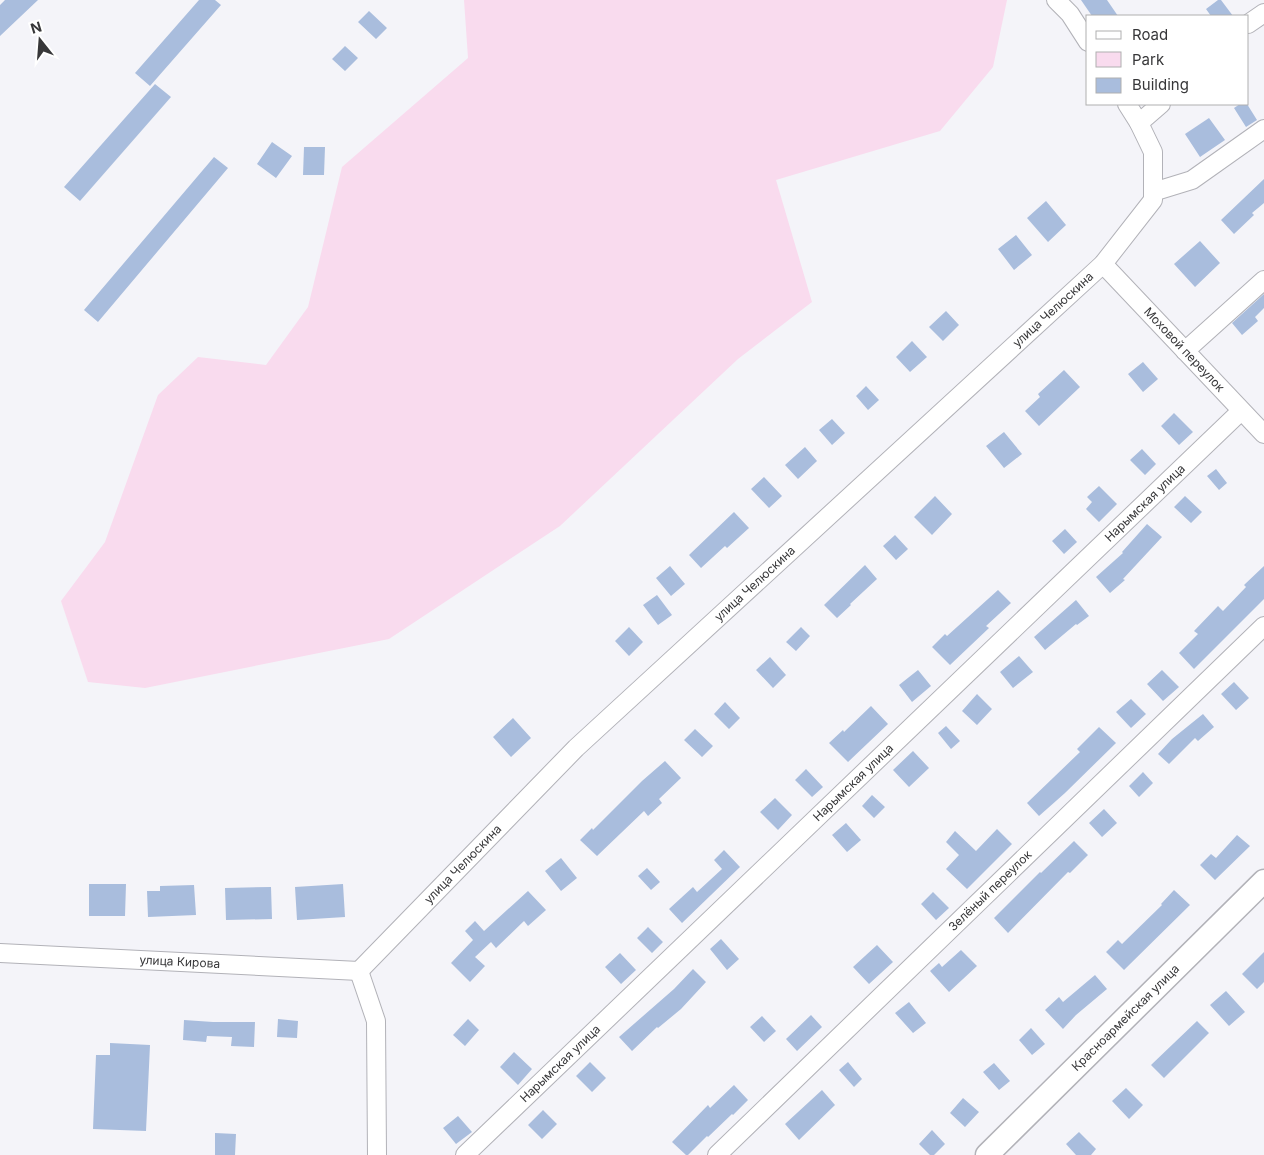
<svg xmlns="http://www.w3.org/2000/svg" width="1264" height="1155" viewBox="0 0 1264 1155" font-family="Inter,sans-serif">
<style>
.green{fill:#f9dbee}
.building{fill:#a9bddd}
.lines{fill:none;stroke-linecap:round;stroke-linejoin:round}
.minor-casing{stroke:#b2b2b8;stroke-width:20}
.major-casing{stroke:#b2b2b8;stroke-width:25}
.minor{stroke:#fff;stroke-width:18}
.major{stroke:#fff;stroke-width:22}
.labels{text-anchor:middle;stroke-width:4;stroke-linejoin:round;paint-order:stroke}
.street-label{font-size:12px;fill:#373739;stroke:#fff}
</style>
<rect width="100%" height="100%" fill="#f4f4f9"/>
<path class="green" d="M464 0H1007L993 67 940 131 776 180 812 302 738 359 560 526 389 639 145 688 88 682 61 601 105 542 158 395 198 357 266 365 308 307 342 167 468 58Z"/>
<path class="building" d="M5 0H38L0 36V5Z
M199 0H215L221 5 150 86 135 73Z
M1081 0H1107L1118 16H1092Z
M1218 0H1221L1233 16H1211L1206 9Z
M369 11 387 28 376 39 358 22Z
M345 46 358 58 345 71 332 59Z
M155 84 171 97 80 201 64 187Z
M1240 104H1247L1257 120 1246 127 1234 108Z
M1209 118 1225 140 1200 157 1185 134Z
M272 142 292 156 276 178 257 164Z
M304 147H325L324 175H303Z
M214 157 228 168 98 322 84 310Z
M1264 179V203L1252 213 1254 215 1234 234 1221 220Z
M1046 201 1066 225 1048 242 1027 218Z
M1016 235 1032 255 1014 270 998 249Z
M1200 241 1220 263 1195 287 1174 264Z
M1264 294V308L1255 317 1258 321 1242 335 1232 323Z
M946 311 959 325 943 341 929 327Z
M912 341 927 357 910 372 896 357Z
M1143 362 1158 379 1143 392 1128 374Z
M1064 370 1080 387 1039 426 1025 411 1040 397 1038 394Z
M866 386 879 400 868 410 856 396Z
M1174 413 1193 432 1179 445 1161 426Z
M832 419 845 433 832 445 819 430Z
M1004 432 1022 454 1004 468 986 446Z
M805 447 817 461 798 479 785 465Z
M1142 449 1156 464 1145 475 1130 460Z
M1216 469 1227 483 1219 490 1207 476Z
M764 477 782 496 769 508 751 489Z
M1099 486 1117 504 1099 522 1086 509 1092 502 1087 497Z
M935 496 952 514 932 535 914 517Z
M1185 496 1202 512 1191 523 1174 507Z
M734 512 749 528 727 548 725 546 701 568 689 555Z
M1147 524 1162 537 1123 579 1125 580 1110 593 1096 577 1123 553 1122 552Z
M1065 529 1077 542 1064 554 1052 541Z
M895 535 908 549 896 560 883 546Z
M865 565 877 579 850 604 851 605 837 618 824 605Z
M670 566 685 584 671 596 656 578Z
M1264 566V599L1194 669 1179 653 1198 634 1194 631 1218 606 1223 611 1246 587 1244 585Z
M998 590 1011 603 986 626 989 628 950 665 932 647 945 634 947 636Z
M657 595 672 615 658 625 643 605Z
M1076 600 1089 616 1077 625 1076 624 1045 650 1034 637Z
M629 627 643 642 629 656 615 641Z
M801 627 810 636 796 651 786 642Z
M1019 656 1033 672 1013 688 1000 672Z
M770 657 786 675 773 688 756 670Z
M918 670 931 686 912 702 899 685Z
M1162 670 1179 687 1163 701 1147 684Z
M1234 682 1249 698 1236 710 1221 694Z
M977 694 992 709 977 725 962 711Z
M1131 699 1146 714 1131 728 1116 712Z
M725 702 740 718 729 729 714 714Z
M871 706 888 724 848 762 829 743 843 730 844 732Z
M1203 714 1214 727 1198 741 1195 738 1169 764 1158 754 1172 739Z
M513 718 531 738 511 757 493 737Z
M946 726 960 741 951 749 938 733Z
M1099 727 1116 743 1065 793 1039 816 1027 803 1080 752 1077 749Z
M695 729 713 746 702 757 684 740Z
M913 751 929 768 909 787 893 770Z
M665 761 681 778 659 799 662 803 648 816 644 811 597 856 580 840 592 828 593 830 642 781Z
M806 769 823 787 812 797 795 780Z
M1143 772 1153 783 1139 797 1129 786Z
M872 795 885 807 874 818 862 806Z
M775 798 792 815 778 830 760 812Z
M1104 809 1117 823 1102 837 1089 823Z
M846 823 861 840 847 852 832 835Z
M997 829 1012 844 967 889 946 869 959 855 946 842 955 831 976 851Z
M1237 835 1250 846 1215 880 1200 865 1211 854 1216 858Z
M1074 841 1088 855 1070 873 1068 872 1008 933 994 918 1040 872 1041 873Z
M724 850 740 867 682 923 669 909 693 887 697 892 722 869 714 860Z
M561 858 577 878 561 891 545 871Z
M647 868 660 882 651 890 638 876Z
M89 884H126L125 916H89Z
M343 884 345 917 297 920 295 887Z
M194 885 196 915 148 917 147 891H160V886Z
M271 887 272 919 226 920 225 888Z
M1174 890 1190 905 1124 970 1106 952 1118 940 1122 944 1162 905 1161 904Z
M528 891 546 910 528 926 524 921 496 948 491 942 475 957 485 966 470 982 451 963 473 940 465 931 475 921 484 931Z
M933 892 949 908 936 920 921 904Z
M648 927 663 942 652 953 637 938Z
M721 939 739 959 727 970 710 949Z
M877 945 893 962 869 984 853 967Z
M961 950 977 966 949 992 930 971 939 963 942 967Z
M1264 952V982L1257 989 1242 974Z
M620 953 636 970 621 984 605 967Z
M693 969 706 982 681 1009 658 1028 657 1027 632 1051 619 1037 674 989Z
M1095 975 1107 989 1076 1015 1063 1029 1045 1010 1059 997 1063 1002Z
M1226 991 1245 1012 1229 1026 1210 1005Z
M909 1002 926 1023 913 1033 895 1013Z
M811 1015 822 1027 797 1051 786 1039Z
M762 1016 776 1031 764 1042 750 1027Z
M278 1019 298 1021 297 1038 277 1037Z
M468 1019 479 1030 465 1046 453 1035Z
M184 1020 213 1022H255L254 1047 231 1046 232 1037 207 1036 206 1042 183 1040Z
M1197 1021 1209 1033 1164 1078 1151 1065Z
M1031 1028 1045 1044 1032 1055 1019 1040Z
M110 1043 150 1045 146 1131 93 1129 96 1055H110Z
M514 1052 532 1069 518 1085 500 1067Z
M590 1062 606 1078 592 1092 576 1076Z
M848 1062 862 1079 854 1087 839 1070Z
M994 1063 1010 1081 999 1090 983 1072Z
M734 1085 748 1100 733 1115 732 1114 708 1137 707 1136 688 1155H686L672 1142 708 1105 710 1108Z
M1126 1088 1143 1105 1129 1119 1112 1101Z
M822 1090 835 1105 799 1140 785 1124Z
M963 1098 979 1112 965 1127 950 1113Z
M543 1110 557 1124 542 1139 528 1125Z
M458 1116 472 1132 456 1144 443 1128Z
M932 1130 945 1144 934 1155H930L919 1144Z
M1079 1132 1096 1149 1091 1155H1076L1066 1144Z
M215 1133 236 1134 235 1155H215Z"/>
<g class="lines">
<g class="minor-casing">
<g id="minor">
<path d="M1056 0 1070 14 1088 42"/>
<path d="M1248 24 1264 13"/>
<path d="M1139 123 1161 104"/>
<path d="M1153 192 1192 180 1264 129"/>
<path id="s1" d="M1103 264 1264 434"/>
<path d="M1185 351 1264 280"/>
<path id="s2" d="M0 953 359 971"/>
<path id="s3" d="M359 971 576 748 1103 264 1153 200V152L1139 123 1127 104"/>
<path d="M359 971 376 1021 377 1155"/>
<path id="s4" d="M465 1155 1241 411"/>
<path id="s5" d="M717 1155 1264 626"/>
</g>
</g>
<g class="major-casing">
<g id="major">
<path id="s6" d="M987 1155 1264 881"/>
</g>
</g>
<use href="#minor" class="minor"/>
<use href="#major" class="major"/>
</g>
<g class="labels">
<g class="street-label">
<text dy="4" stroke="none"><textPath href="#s3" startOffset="959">улица Челюскина</textPath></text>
<text dy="4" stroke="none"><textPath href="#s1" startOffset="118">Моховой переулок</textPath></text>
<text dy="4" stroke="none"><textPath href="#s4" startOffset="942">Нарымская улица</textPath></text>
<text dy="4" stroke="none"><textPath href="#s3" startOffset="554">улица Челюскина</textPath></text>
<text dy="4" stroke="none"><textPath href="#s4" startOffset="538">Нарымская улица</textPath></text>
<text dy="4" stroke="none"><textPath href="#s3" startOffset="149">улица Челюскина</textPath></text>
<text dy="4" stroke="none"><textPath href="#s5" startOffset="380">Зелёный переулок</textPath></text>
<text dy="4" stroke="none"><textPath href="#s2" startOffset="180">улица Кирова</textPath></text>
<text dy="4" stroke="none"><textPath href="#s6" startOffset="195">Красноармейская улица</textPath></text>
<text dy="4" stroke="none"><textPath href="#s4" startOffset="132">Нарымская улица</textPath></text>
</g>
</g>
<rect x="1086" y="15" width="162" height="90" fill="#ffffff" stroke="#afafb0"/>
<rect x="1096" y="31" width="25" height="8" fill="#ffffff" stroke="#afafb0"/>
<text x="1132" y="40" font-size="15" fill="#373739">Road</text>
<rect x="1096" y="52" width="25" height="15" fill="#f9dbee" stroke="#afafb0"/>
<text x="1132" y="65" font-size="15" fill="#373739">Park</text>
<rect x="1096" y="78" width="25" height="15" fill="#a9bddd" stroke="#afafb0"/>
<text x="1132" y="90" font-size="15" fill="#373739">Building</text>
<g transform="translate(40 40) rotate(343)" stroke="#ffffff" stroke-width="4" paint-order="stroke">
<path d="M0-4L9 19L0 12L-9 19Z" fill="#373739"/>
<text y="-8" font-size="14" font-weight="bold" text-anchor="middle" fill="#373739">N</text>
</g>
</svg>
